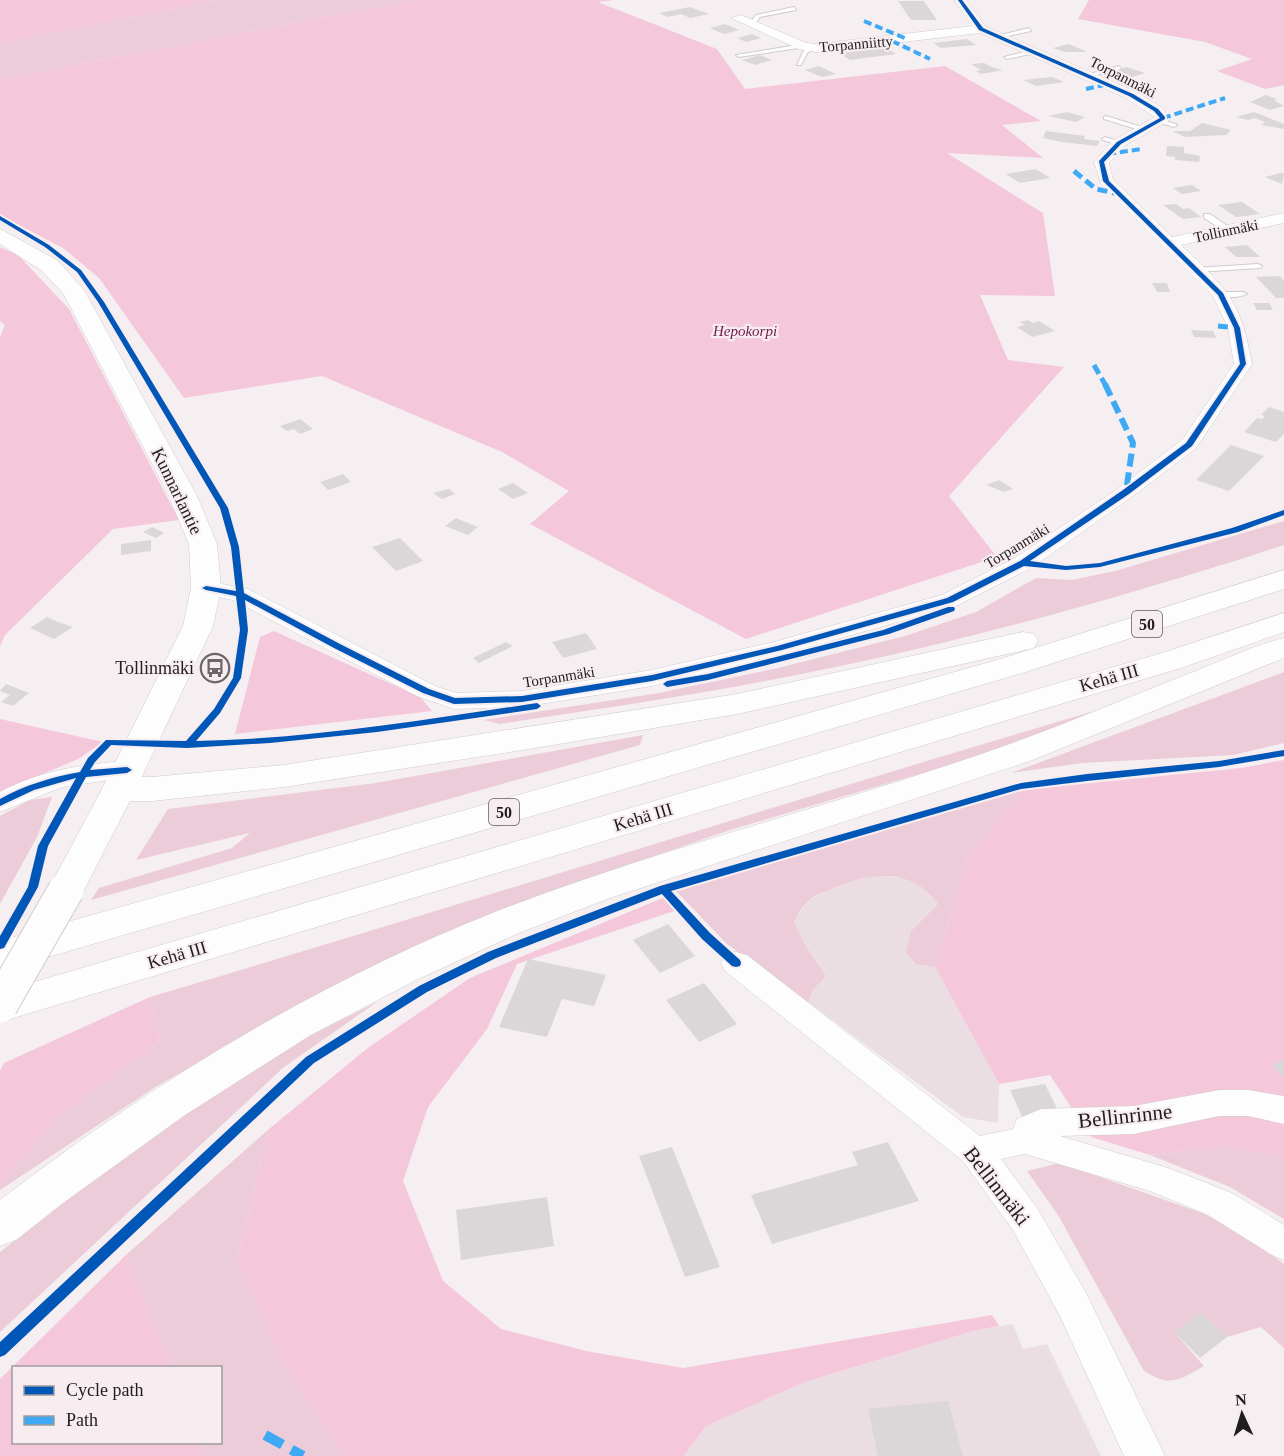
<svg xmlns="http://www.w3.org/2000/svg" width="1284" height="1456" viewBox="0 0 1284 1456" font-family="'Times New Roman',serif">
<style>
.built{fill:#ebdee3}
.green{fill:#ecccd9}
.forest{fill:#f4c7da}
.building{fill:#dbd6d8}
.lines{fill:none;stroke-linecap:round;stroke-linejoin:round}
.service-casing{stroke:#d0cbcd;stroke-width:2}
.minor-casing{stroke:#d0cbcd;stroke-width:1}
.secondary-casing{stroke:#d0cbcd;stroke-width:1}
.primary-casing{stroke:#d0cbcd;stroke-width:1}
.trunk-casing{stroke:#d0cbcd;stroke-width:1}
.service{fill:#fefdfd;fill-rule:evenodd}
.minor{fill:#fefdfd;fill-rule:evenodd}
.secondary{fill:#fefdfd;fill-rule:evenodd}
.primary{fill:#fefdfd;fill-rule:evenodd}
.trunk{fill:#fefdfd;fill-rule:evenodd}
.primary-bridge-casing{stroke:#d0cbcd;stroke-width:37;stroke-linecap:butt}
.primary-bridge{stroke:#fefdfd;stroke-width:35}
.quiet-far3{stroke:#3fa9f5;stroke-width:4;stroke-dasharray:8 4;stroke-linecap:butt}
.quiet-far2{stroke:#3fa9f5;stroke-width:5;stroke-dasharray:10 5;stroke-linecap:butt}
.quiet-far1{stroke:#3fa9f5;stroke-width:6;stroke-dasharray:13 6;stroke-linecap:butt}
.quiet{stroke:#3fa9f5;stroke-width:10;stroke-dasharray:20 10;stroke-linecap:butt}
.cycleway-casing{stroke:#f7edf0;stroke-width:4}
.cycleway{fill:#0057b8;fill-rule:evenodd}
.labels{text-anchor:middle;stroke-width:4.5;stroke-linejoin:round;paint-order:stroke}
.far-street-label{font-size:15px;fill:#201d1e;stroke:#f7edf0}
.far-park-label{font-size:15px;font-style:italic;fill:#711949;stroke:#f7edf0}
.shield{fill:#f7edf0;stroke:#605b5d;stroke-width:1.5}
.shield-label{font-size:16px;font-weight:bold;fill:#201d1e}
.street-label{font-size:18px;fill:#201d1e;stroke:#f7edf0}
.poi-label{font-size:18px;fill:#201d1e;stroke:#f7edf0;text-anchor:end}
.near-street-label{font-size:21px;fill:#201d1e;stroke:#f7edf0}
</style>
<rect width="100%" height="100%" fill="#f5eff1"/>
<path class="built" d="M875 875 910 879 931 893 938 904 911 931 916 964 935 967 999 1084 998 1123 963 1117 808 1002 813 990 826 976 804 943 794 922 808 900 847 882Z
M1013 1324 1023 1349 1047 1344 1101 1456H684L706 1426 805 1382 973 1331Z"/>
<path class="green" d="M217 0H414L0 79V44Z
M1284 521V545C1118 599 948 646 776 679 685 697 592 710 500 724L484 720 659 693 778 668 905 636 976 612 1036 578 1072 580 1115 571Z
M1284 672V743L1233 755 1082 763 1011 773Z
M1132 700 973 758 730 830 567 886 293 1009 157 1086 0 1190V1184L58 1118 160 1042 150 997C478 900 804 796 1132 700Z
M643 735 640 745 91 900 99 888 232 848 250 833 136 860 168 809 376 783Z
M1023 790 969 854 935 967 916 964 906 953 911 931 938 904C913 867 868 872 832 889 825 892 812 896 807 902 802 907 798 915 794 922L804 943 826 976 813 990 808 1002 727 944 676 891Z
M52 797 37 837 0 904V816L30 800Z
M377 1002 284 1067 0 1332V1252C94 1178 192 1105 295 1044 321 1029 350 1016 377 1002Z
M269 1129 237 1260 279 1355 342 1456H198L204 1443 220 1442V1368L173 1367 126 1255Z
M1228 1146 1281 1158 1284 1161V1219L1230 1187 1150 1155Z
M1060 1163 1202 1213 1236 1229 1284 1264V1348L1261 1327 1227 1337 1201 1313 1175 1333 1204 1366C1179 1380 1171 1388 1144 1371L1058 1215 1027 1171Z"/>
<path class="forest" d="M0 0H217L0 44Z
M414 0H614L598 2 717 49 745 89 945 66 1041 121 1002 125 1043 158 947 153 1043 213 1055 296 980 295 1008 360 1064 367 949 496 997 557 746 639 530 524 569 491 502 452 322 376 184 398 99 278 63 248 0 215V79Z
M1089 0H1284V85L1265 89 1217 71 1252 59 1205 42 1078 19Z
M0 247 18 255 69 309 179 520 113 529 5 635 0 646V337L5 325 0 321Z
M274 631 420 697 432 711 235 734 260 637Z
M0 719 103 742 78 759 0 792Z
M1284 760V1161L1281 1158 1228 1146 1150 1155 1091 1137 1050 1075 999 1084 935 967 969 854 1023 790 1241 768Z
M665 897 677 910 517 964 487 1029 428 1107 403 1181 443 1281 501 1329 586 1351 683 1368 992 1315 999 1326 973 1331 805 1382 706 1426 684 1456H342L279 1355 237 1260 269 1129 369 1047 470 978Z
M150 997 160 1042 58 1118 0 1184V1071L4 1063Z
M126 1255 173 1367 14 1368V1442L204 1443 198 1456H0V1379Z"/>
<path class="building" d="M898 1H924L937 20H911Z
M690 7 709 14 690 18 681 14 668 17 659 13Z
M725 24 739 30 724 34 710 28Z
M752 34 761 38 746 42 737 38Z
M967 39 976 45 941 48 933 43Z
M1069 44 1087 52H1065L1053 48Z
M884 47 896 54 850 60 839 53Z
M760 55 772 60 755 65 742 60Z
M984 63 994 68 1003 70 981 74 976 71 981 70 971 64Z
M819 66 836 74 822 77 805 70Z
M1127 67 1145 73 1132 77 1114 70Z
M1052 77 1064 82 1036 86 1023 80Z
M1266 95 1277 99 1274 100 1284 106 1270 110 1250 102Z
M1067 112 1085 117 1076 122 1048 116Z
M1254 112 1284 124V129L1261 125 1265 122 1255 118 1248 120 1236 117Z
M1202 123 1231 130 1226 135 1185 137 1172 131H1190Z
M1046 131 1085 136 1084 139 1100 141 1097 146 1062 142 1043 138Z
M1167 146 1184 147V153L1200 156 1199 162 1175 160V157L1166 156Z
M1036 169 1050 178 1020 183 1006 174Z
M1281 173 1284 174 1282 184 1265 177Z
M1192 185 1201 191 1182 194 1173 188Z
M1242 202 1260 214 1236 217 1218 205Z
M1176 204 1183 209 1189 208 1201 217 1183 219 1163 205Z
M1247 245 1260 257H1236L1225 247Z
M1280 276 1284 281V298H1276L1256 277Z
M1152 283H1167L1170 292H1157Z
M1253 303H1269L1273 310H1257Z
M1028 320 1033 323 1039 321 1055 331 1032 337 1017 327 1025 325 1020 322Z
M1191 330 1213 331 1216 338 1194 337Z
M1269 407 1284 412V434L1276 442 1244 432 1257 418 1262 419 1265 416 1261 415Z
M300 419 313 429 300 434 294 429 287 431 280 426Z
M1231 445 1264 456 1229 491 1196 480Z
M343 474 351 482 328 490 320 482Z
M999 480 1013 489 1004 492 986 485Z
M513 483 528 493 513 499 498 489Z
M449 489 455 494 442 499 433 493Z
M456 518 478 527 468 535 445 526Z
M152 527 164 533 156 538 143 532Z
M400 538 423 561 396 571 372 547Z
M151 540V551L121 555V544Z
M47 617 58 622 73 627 54 639 30 628Z
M586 633 597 649 563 658 552 642Z
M506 642 513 646 479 663 473 658Z
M6 684 29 693 13 706 1 702 10 695 0 691Z
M668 924 695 956 660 973 633 940Z
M528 959 606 975 594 1006 562 999 547 1037 499 1027Z
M704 983 737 1024 699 1042 666 1000Z
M1284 1060V1078L1272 1065Z
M1045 1084 1060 1115 1024 1121 1010 1090Z
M888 1142 919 1201 772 1244 751 1195 858 1165 852 1152Z
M672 1147 720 1267 685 1277 639 1156Z
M547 1197 554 1246 461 1260 456 1210Z
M1201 1313 1227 1337 1200 1358 1174 1332Z
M948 1401 963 1456H878L868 1409Z"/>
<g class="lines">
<g class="service-casing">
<path id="service" d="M794 7 796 10 760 17 754 25 749 24 756 15Z
M1029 28 1031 31 999 38 996 36Z
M803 44 805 47 739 57 736 55Z
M816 46 818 49 808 52 801 65H797L804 50Z
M1033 50 1035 53 1007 59 1004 57Z
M1119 66 1121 69 1089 77 1086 75Z
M1106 116 1145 128 1146 129 1143 131 1104 119V117Z
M1159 119 1176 124 1177 125 1174 127 1157 122 1156 121Z
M1105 137 1121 142 1122 143 1119 145 1103 140 1102 139Z
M1204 214H1210L1233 230 1226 232 1204 218Z
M1258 264 1262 266 1261 268 1195 272 1191 270 1195 268Z
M1218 292H1243L1247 294C1240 298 1224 298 1217 294Z"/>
</g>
<g class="minor-casing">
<path id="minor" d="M954 0H966L985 26 1136 92 1161 107 1170 118 1168 121 1124 146 1109 163 1113 180 1172 237 1284 213V223L1181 245C1226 289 1241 299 1252 364L1196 448 1133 496 1031 568 958 605 787 653 652 686 522 707 454 709 417 696 233 600 198 593 195 588 198 583 206 581 248 589 435 686 456 693 522 691 652 670 774 642 942 595 1015 558 1119 488 1182 440 1234 364 1228 328 1213 296 1101 184 1094 162 1114 140 1155 117 1126 98 980 33 816 52 799 49 731 18 741 15 806 43 816 44 973 26Z
M127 761 136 764 140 770 136 776 62 787 0 812V792C39 771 83 764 127 761Z
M736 952 747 955 980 1136 1013 1129 1017 1119 1041 1109 1134 1106 1219 1090H1248L1284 1096V1124L1248 1116H1219L1134 1134 1060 1136 1168 1168 1232 1193 1284 1225V1260L1272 1255 1208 1215 1150 1191 1025 1154 1001 1159 1037 1208 1086 1293 1165 1456H1124L1060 1316 1013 1230 963 1161 725 971 721 963 725 955Z"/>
</g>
<g class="secondary-casing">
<path id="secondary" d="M0 229 57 260 84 290 197 496 217 544 221 588 213 626 136 789 131 797 119 801 107 797 102 789 183 626 191 588 189 544 169 496 63 293 41 270 0 244Z"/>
</g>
<g class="primary-casing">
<path id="primary" d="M119 777 131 781 136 789 84 890 79 899 66 903 53 899 48 890 102 789 107 781Z"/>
</g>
<g class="trunk-casing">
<path id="trunk" d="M1284 570V589L1019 674 0 971V941L997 660Z
M1284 613V632L1184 667 0 1022V992L1162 653Z
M1023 632 1034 634 1038 641 1034 648 737 714 535 748 284 787 152 801H119L107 797 102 789 107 781 119 777H152L284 765 737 694Z
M1284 638V658L1030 761 610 898 519 933 416 980 309 1036 185 1115 63 1203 16 1240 0 1246V1200C150 1084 318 982 495 912 662 847 838 805 1007 745 1071 722 1134 695 1198 670 1226 659 1255 645 1284 638Z"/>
</g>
<use href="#service" class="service"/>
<use href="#minor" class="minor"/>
<use href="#secondary" class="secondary"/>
<use href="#primary" class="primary"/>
<use href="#trunk" class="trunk"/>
<g class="primary-bridge-casing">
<path id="primary-bridge" d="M0 1005 66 890"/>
</g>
<use href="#primary-bridge" class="primary-bridge"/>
<path class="quiet-far3" d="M864 21 907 39
M892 41 930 59
M1086 89 1104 85
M1163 118 1225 98
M1108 154 1142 149"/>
<path class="quiet-far2" d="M1074 171 1096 189 1115 193
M1218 326 1237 328
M1094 365 1106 386"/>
<path class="quiet-far1" d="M1105 384 1133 443 1126 492"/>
<path class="quiet" d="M265 1435 303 1456"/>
<g class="cycleway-casing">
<path id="cycleway" d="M958 0H962L983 28 1133 94 1158 109 1165 117V119L1121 144 1104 162 1109 181 1223 293 1240 328 1246 364 1192 446 1129 494 1030 561 1066 566 1100 563 1232 528 1284 510V515L1238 532 1100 567 1066 570 1024 566 953 602 782 650 652 681 522 702 454 704 423 693 334 648 245 600 248 630 241 678 220 713 196 741C310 739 424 720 537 703L541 706 537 709 377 732 270 743 187 748 111 745 95 762 90 770 127 767 132 770 127 773 86 777 48 846 38 887 4 948 0 949V936L28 887 38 846 76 778 34 790 0 806V799C25 785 52 777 80 772L88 758 106 740 186 741 214 709 233 678 240 630 236 596 206 590 202 588 206 586 236 591 231 547 220 508 98 302 77 272 45 247 0 220V216L49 245 81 270 104 302 228 508 239 547 244 593 340 644 429 689 455 698 522 696 652 675 777 646 947 598 1020 561 1123 490 1186 443 1240 364 1234 328 1218 295 1103 181 1099 161 1117 142 1160 118 1154 111 1129 96 979 30Z
M948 607H954L955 609 954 611 889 634 708 680 667 687 663 684 667 681 708 674 883 630Z
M1284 750V756L1219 767 1087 781 1021 789 671 891 710 933 740 960 741 963 740 966 736 967 732 966 702 939 662 894 496 958 427 992 314 1063 5 1355 0 1357V1342L306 1057 419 986 488 952 660 886 1021 783 1087 774 1219 761Z"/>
</g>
<use href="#cycleway" class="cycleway"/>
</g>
<defs>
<g id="bus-ring" transform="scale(1.5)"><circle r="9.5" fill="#f7edf0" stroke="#6b6668" stroke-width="1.5"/><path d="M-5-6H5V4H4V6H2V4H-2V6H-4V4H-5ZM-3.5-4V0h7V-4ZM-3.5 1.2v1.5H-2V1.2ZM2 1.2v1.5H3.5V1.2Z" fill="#6b6668"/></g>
</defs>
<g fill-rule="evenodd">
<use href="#bus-ring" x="215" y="668"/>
</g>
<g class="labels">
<g class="far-street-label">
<text transform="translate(856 44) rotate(-5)" y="5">Torpanniitty</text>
<text transform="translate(1123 77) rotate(27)" y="5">Torpanmäki</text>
<text transform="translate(1226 231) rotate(-12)" y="5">Tollinmäki</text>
<text transform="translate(1017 546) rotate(-31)" y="5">Torpanmäki</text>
<text transform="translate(559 677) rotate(-9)" y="5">Torpanmäki</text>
</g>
<g class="far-park-label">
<text x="745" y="336">Hepokorpi</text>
</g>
<g class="shield">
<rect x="1132" y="611" width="30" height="26" rx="4.5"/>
<rect x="489" y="799" width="30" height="26" rx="4.5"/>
</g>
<g class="shield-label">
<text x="1147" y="630">50</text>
<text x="504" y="818">50</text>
</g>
<g class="street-label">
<text transform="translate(177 491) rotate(64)" y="6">Kunnarlantie</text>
<text transform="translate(1109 678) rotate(-16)" y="6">Kehä III</text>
<text transform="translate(643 817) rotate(-17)" y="6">Kehä III</text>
<text transform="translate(177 955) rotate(-16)" y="6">Kehä III</text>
</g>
<g class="poi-label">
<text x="194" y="674">Tollinmäki</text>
</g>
<g class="near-street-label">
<text transform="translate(1125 1116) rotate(-6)" y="7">Bellinrinne</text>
<text transform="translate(997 1186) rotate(52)" y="7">Bellinmäki</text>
</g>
</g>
<rect x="12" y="1366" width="210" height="78" fill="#f7edf0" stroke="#a19a9c" stroke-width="1.5"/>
<rect x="24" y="1386" width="30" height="9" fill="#0057b8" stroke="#a19a9c" stroke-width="1.5"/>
<text x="66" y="1396" font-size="18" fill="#201d1e">Cycle path</text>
<rect x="24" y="1416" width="30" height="9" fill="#3fa9f5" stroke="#a19a9c" stroke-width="1.5"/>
<text x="66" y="1426" font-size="18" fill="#201d1e">Path</text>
<g transform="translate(1242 1414) rotate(356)" stroke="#f7edf0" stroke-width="4.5" paint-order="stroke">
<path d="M0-4.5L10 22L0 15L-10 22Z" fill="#201d1e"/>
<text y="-9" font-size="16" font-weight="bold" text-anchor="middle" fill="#201d1e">N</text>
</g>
</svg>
